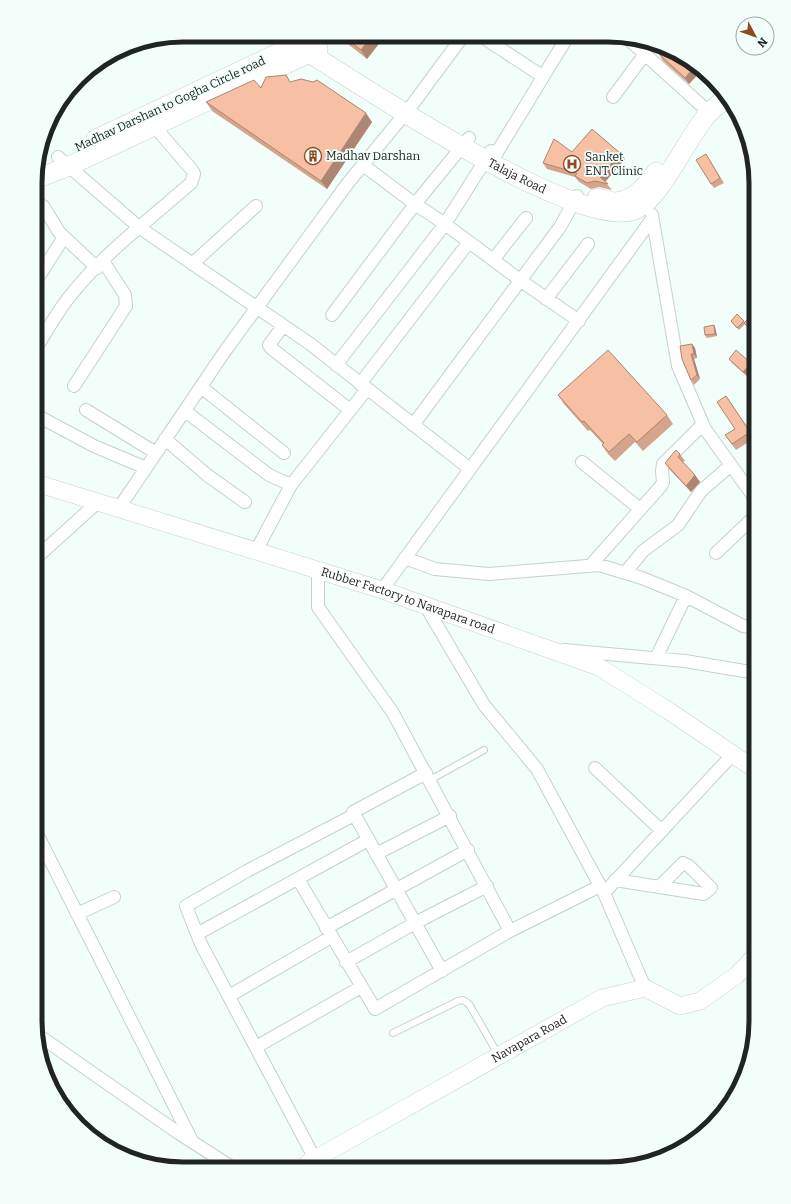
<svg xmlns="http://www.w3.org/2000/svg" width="791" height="1204" viewBox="0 0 791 1204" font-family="Bitter,serif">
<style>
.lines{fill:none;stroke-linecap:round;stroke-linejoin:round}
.lane-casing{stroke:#c5d1cc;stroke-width:8}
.street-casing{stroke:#c5d1cc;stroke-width:14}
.secondary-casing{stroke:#c5d1cc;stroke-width:18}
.primary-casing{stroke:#c5d1cc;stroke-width:20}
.lane{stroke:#fff;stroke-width:6}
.street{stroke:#fff;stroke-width:12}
.secondary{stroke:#fff;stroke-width:17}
.primary{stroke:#fff;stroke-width:19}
.wall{fill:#d4a48d}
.shaded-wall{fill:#ad8673}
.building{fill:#f7bfa4;stroke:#ad8673}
.labels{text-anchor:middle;stroke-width:3.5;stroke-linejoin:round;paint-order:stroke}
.street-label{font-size:12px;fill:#202423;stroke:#f1fef9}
.poi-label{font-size:12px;fill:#202423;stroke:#f1fef9;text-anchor:start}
.rim{fill:none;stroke:#202423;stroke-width:5}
</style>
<rect width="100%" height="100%" fill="#f1fef9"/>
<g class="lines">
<g class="lane-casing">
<path id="lane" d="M430 780 484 750
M393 1033 458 1001 463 1000 469 1004 499 1056"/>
</g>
<g class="street-casing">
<path id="street" d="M481 36 542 76
M625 36 702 106
M613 97 645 54
M491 151 445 224 524 283 579 321
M496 154 568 36
M58 157 140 228 309 343 470 469
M43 206 59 232 97 268
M652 215 678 366 705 429 756 500
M493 260 526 218
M192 264 256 206
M36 281 64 237
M546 299 588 244
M332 315 415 204 469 138
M283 326 269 345 271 348 350 410
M36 348C47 331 57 312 70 296 104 253 150 219 191 183L194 174 192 170 154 126
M336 365 445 224 415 204 363 165
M360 384 469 242
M74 386 126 306 125 295 103 261
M201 387 284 453
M86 410 156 453
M185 411 269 475 291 485 367 389
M36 415 94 446 146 468
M413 425 560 227 577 196
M165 439 207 475 245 502
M582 462 640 509
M119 508 225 351 348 183 412 105 463 36
M256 551 291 485
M716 553 756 515
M36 558 98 502
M405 558 435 569 489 574 599 565 642 578 686 596 743 626 756 628
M590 566 661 486 663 482 662 471 663 464 703 424
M318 570V607L393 713 510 931
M625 573 643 551 678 525 701 491 731 465
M382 590 652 219
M425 605 484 705 537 769 603 891
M564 650 685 661 756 673
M656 658 686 596
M595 768 662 831
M426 773 353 812 442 971
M35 830 192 1141
M376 854 450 816
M298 879 375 1009 510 931 600 886
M615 880 704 894 711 888 689 866 683 863 659 887
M77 914 114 897
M326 928 468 850
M197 934 368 840
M346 962 415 923 487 886
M645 988 604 893 733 754
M229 996 331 937
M38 1035 177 1132 233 1168
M256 1047 361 987
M315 1159 201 944 186 906 247 871 354 815"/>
</g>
<g class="secondary-casing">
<g id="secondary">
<path id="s1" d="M36 483 382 590 599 667 669 711 756 770"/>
<path id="s2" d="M304 1168 308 1163 315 1159 602 998 645 988 680 1006 700 1001 737 975 756 955"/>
</g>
</g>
<g class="primary-casing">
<g id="primary">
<path id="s3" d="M281 35C337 69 583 238 637 209 662 196 687 138 707 115 713 108 721 103 727 97"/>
<path d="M96 139 304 41"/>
<path d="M36 179 69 166 318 49"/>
<path d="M597 198C603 199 610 202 616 202 634 201 647 185 656 172"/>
</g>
</g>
<use href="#lane" class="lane"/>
<use href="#street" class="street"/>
<use href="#secondary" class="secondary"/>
<use href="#primary" class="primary"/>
</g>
<path class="wall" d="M338 35 385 36 367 59 339 37Z
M659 54 698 66 702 70 689 84 663 61Z
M291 82 372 122 327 189 212 111 206 102 261 88Z
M572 152 625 159 605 182 612 190 599 187 591 189 579 182 575 177 547 169 543 163Z
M706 154 724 183 714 188 711 184Z
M756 320V346L752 342 749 338 753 333 745 324 739 330 731 321H744L745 322Z
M714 325 715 327 717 336 707 338 705 335Z
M692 344 695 348 697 358 694 359 700 379 694 385 691 380 682 359Z
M729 359 754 368 747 376 732 363Z
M558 395 667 415 673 424 643 451 635 442 615 461 608 454 602 445 603 444 590 430 588 431 564 404Z
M726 396 755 438 736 450 725 435 735 429Z
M680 454 685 461 683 462 695 475 700 482 691 492 670 470 665 463Z"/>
<path class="shaded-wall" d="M372 36H385L367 59 361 50Z
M696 65 698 66 702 70 689 84 685 78Z
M366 113 372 122 327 189 321 181Z
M620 153 625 159 604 183 600 177Z
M714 325 715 327 717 336 715 334Z
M692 344 695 348 697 358 694 354Z
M691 354 694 359 700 379 697 375Z
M751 363 754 368 747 376 743 372Z
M695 475 700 482 691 492 686 486Z"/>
<path class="building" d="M342 35 372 36 361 50Z
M662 51 696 65 685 78 659 54Z
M286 75 290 82 301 79 313 82 317 80 366 113 321 181 206 102 254 80 261 88 266 77Z
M728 97 745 126 747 138 723 102Z
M592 129 620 153 600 177 608 184 595 181 587 183 575 176 577 173 543 163 554 139 572 152Z
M706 154 720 178 711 184 696 160Z
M756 229V247L748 235Z
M737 314 744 321 737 328 731 321Z
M751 316 756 320V327L752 331 744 323Z
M714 325 715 334 705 335 704 327Z
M756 330V345L749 338Z
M692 344 694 354H691L697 375 691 380 682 359 680 346Z
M608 350 667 415 637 442 629 434 609 452 602 445 604 443 584 421 582 422 558 395Z
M736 350 751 363 743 372 729 359Z
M726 396 750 432 732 444 725 435 735 429 717 402Z
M676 450 680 454 678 457 695 475 686 486 665 463Z"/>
<defs>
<g id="building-ring" transform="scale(0.9)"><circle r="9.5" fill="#f1fef9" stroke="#904923" stroke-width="1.5"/><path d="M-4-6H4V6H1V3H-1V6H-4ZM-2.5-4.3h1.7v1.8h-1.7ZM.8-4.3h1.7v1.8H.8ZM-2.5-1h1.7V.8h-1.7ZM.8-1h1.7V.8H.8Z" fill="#904923"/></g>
<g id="hospital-ring" transform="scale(0.9)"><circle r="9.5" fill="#f1fef9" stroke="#904923" stroke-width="1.5"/><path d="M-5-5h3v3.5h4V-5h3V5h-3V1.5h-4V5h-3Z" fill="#904923"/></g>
</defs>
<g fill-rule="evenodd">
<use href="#building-ring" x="313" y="156"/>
<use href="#hospital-ring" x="572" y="164"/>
</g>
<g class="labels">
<g class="street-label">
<text transform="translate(170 104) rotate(-25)" y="4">Madhav Darshan to Gogha Circle road</text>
<text dy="4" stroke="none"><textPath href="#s3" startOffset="275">Talaja Road</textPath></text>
<text dy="4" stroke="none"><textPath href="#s1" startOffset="390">Rubber Factory to Navapara road</textPath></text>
<text dy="4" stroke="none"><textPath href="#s2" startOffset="260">Navapara Road</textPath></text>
</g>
<g class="poi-label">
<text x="326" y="160">Madhav Darshan</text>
<text x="585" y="161">Sanket<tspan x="585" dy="14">ENT Clinic</tspan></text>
</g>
</g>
<path d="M0 0H791V1204H0ZM183 42H608A141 141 0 0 1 749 183V1021A141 141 0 0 1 608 1162H183A141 141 0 0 1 42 1021V183A141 141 0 0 1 183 42Z" fill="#f1fef9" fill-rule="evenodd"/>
<path class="rim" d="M183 42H608A141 141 0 0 1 749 183V1021A141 141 0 0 1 608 1162H183A141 141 0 0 1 42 1021V183A141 141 0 0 1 183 42Z"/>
<g transform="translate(755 36) rotate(131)"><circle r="19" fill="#f1fef9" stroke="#9da7a3"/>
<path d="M0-3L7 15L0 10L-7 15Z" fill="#904923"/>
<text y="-6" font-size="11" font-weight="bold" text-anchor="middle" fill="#202423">N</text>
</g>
</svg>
